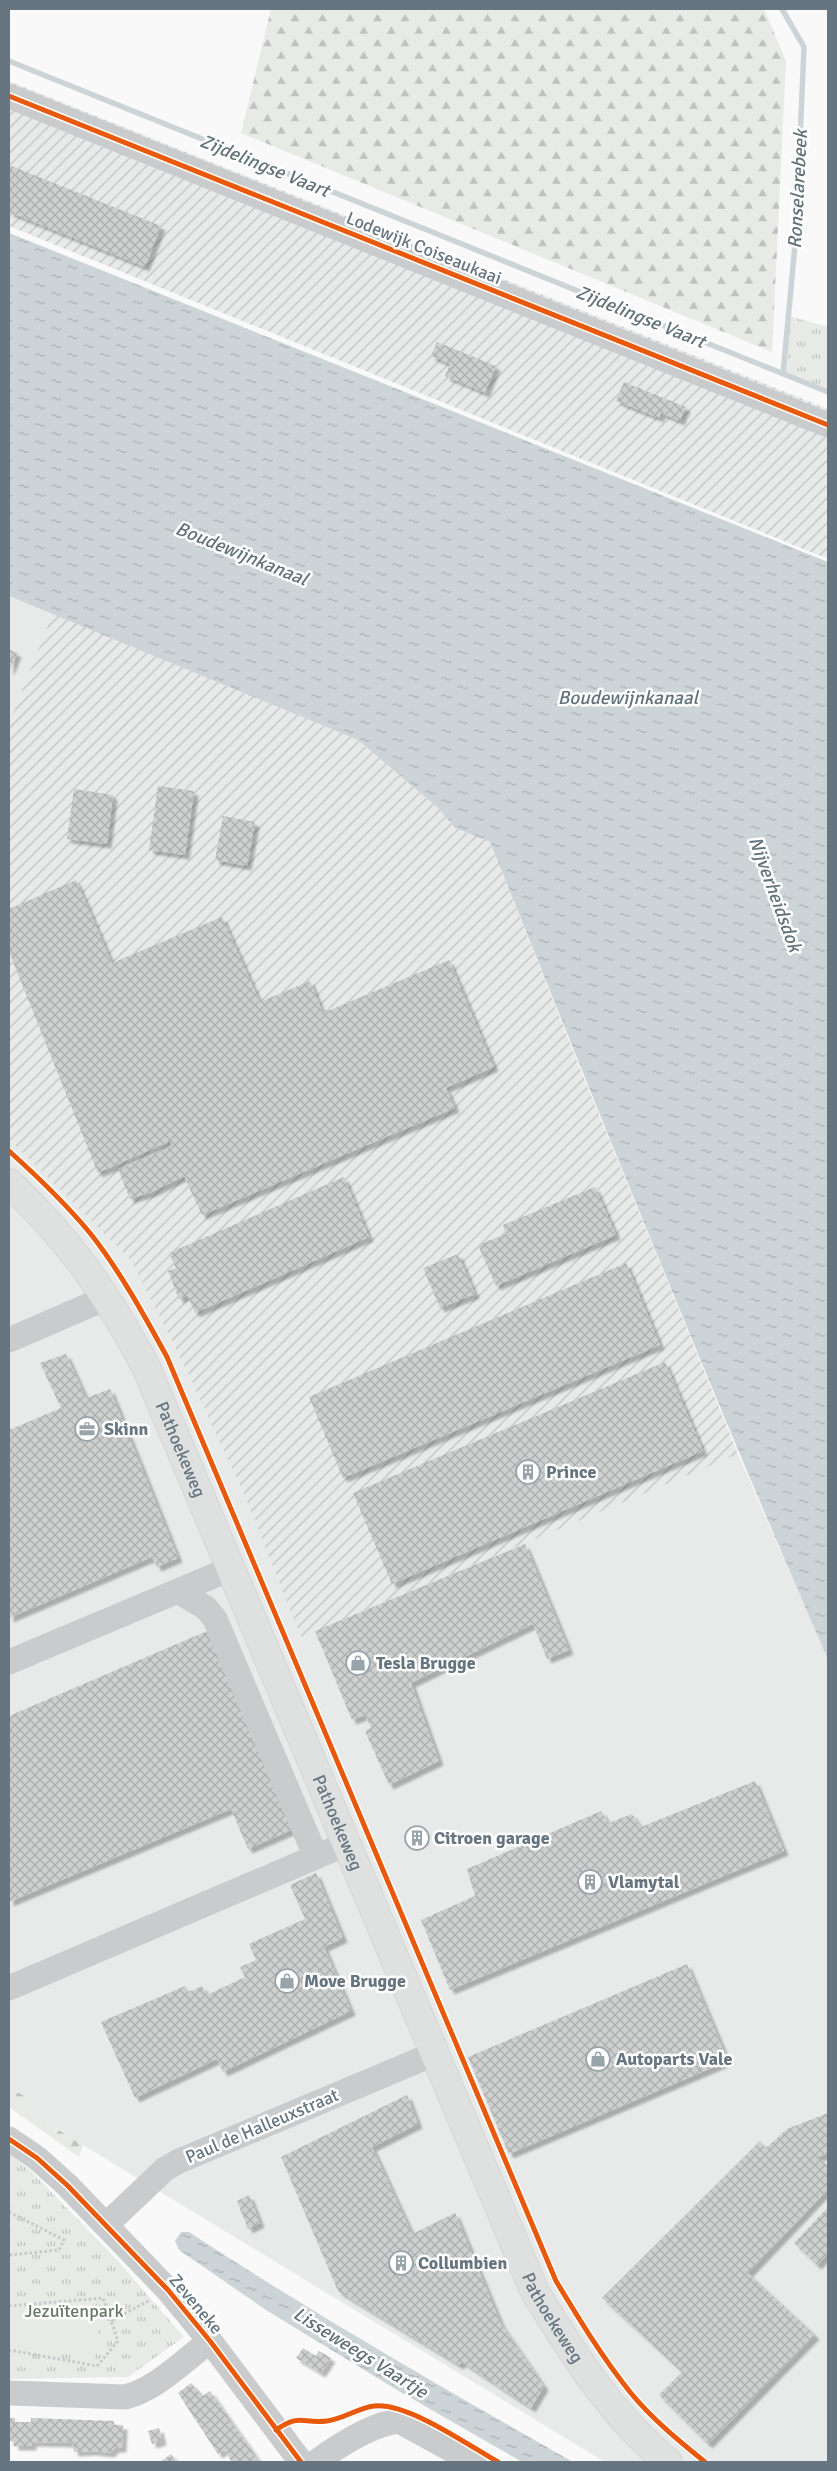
<svg xmlns="http://www.w3.org/2000/svg" width="837" height="2471" viewBox="0 0 837 2471" font-family="Signika,sans-serif">
<style>
.built{fill:#e8e9e9}
.industrial{fill:url(#industrial-furrows)}
.grass{fill:url(#grass-tufts)}
.forest{fill:url(#forest-firs)}
.pitch{fill:#e8eae6}
.water{fill:url(#water-ripples)}
.lines{fill:none;stroke-linecap:round;stroke-linejoin:round}
.stream{stroke:#cdd4d7;stroke-width:5.5}
.building{fill:url(#building-cross-hatch);filter:url(#shadow)}
.major-casing{stroke:#d4d5d6;stroke-width:30}
.path{stroke:#c8c9ca;stroke-width:3;stroke-dasharray:2.5 2.5;stroke-linecap:butt}
.minor{stroke:#cacbcc;stroke-width:25}
.major{stroke:#dfe0e0;stroke-width:28}
.cycleway-casing{stroke:#fff;stroke-width:8}
.cycleway{stroke:#e8590c;stroke-width:5}
.labels{text-anchor:middle;stroke-width:5;stroke-linejoin:round;paint-order:stroke}
.street-label{font-size:18px;fill:#667580;stroke:#fff}
.poi-label{font-size:18px;font-weight:bold;fill:#667580;stroke:#fff;text-anchor:start}
.park-label{font-size:18px;fill:#697966;stroke:#fff}
.water-label{font-size:19px;font-style:italic;fill:#62737a;stroke:#fff}
</style>
<defs>
<pattern id="industrial-furrows" width="10" height="10" patternUnits="userSpaceOnUse" patternTransform="scale(1.25)"><rect width="10" height="10" fill="#e8e9e9"/><path d="M-1 1l2-2M0 10L10 0M9 11l2-2" fill="none" stroke="#c0c1c2"/></pattern>
<pattern id="grass-tufts" width="24" height="20" patternUnits="userSpaceOnUse" patternTransform="scale(1.25)"><rect width="24" height="20" fill="#e8eae6"/><path d="M3 7l-1-3M5 7V3M7 7l1-3M15 17l-1-3M17 17v-4M19 17l1-3" fill="none" stroke="#c0c2c0"/></pattern>
<pattern id="forest-firs" width="22" height="20" patternUnits="userSpaceOnUse" patternTransform="scale(1.25)"><rect width="22" height="20" fill="#e8eae6"/><path d="M5 1l3.5 6h-7zM16 11l3.5 6h-7z" fill="#c0c2c0"/></pattern>
<pattern id="water-ripples" width="26" height="14" patternUnits="userSpaceOnUse" patternTransform="scale(1.25)"><rect width="26" height="14" fill="#cdd4d7"/><path d="M2 4q2-2 4 0t4 0M15 11q2-2 4 0t4 0" fill="none" stroke="#aab1b4"/></pattern>
<pattern id="building-cross-hatch" width="8" height="8" patternUnits="userSpaceOnUse" patternTransform="scale(1.25)"><rect width="8" height="8" fill="#ced0d0"/><path d="M0 0l8 8M0 8l8-8" fill="none" stroke="#abadae"/></pattern>
<filter id="shadow"><feDropShadow dx="4.5" dy="4.5" stdDeviation="1" flood-color="#0004"/></filter>
</defs>
<rect width="100%" height="100%" fill="#f9f9f9"/>
<path class="built" d="M9 596 358 740 583 1076 738 1454 828 1660V2462H605L9 2100Z"/>
<path class="industrial" d="M9 81 828 409V559L9 226Z
M53 613 358 740 438 808 455 828 490 842 583 1076 738 1454 301 1637 245 1496 188 1373 131 1260 9 1139V723Z"/>
<path class="grass" d="M789 316 828 327V392L783 374Z
M9 2154 29 2169 117 2260 184 2337 128 2377 9 2379Z"/>
<path class="forest" d="M271 9H764L786 61 772 352 241 133Z
M9 2081 15 2091 30 2099 24 2109 83 2145 79 2157 9 2107Z"/>
<path class="pitch" d="M102 2306 95 2359 9 2344V2310Z"/>
<path class="water" d="M9 233 828 562V1660C710 1389 600 1116 490 842L455 828 438 808 358 740 9 596Z
M181 2232H189C314 2314 443 2388 573 2462H522L397 2390 266 2310 179 2250 175 2241Z"/>
<g class="lines">
<path class="stream" d="M782 9 804 47 796 234 783 374
M9 61 828 392"/>
</g>
<path class="building" d="M9 165 161 226 145 267 9 212Z
M437 342 496 366 485 393 445 376 450 364 431 356Z
M624 382 686 407 680 421 661 413 659 418 616 401Z
M9 649 17 653 9 672Z
M158 786 194 791 185 855 149 850Z
M74 789 113 795 107 844 67 839Z
M223 816 255 822 247 866 215 860Z
M76 880 112 963 222 917 260 1002 310 981 323 1013 449 960 494 1067 446 1088 455 1108 202 1215 184 1176 152 1192 130 1199 118 1169 172 1146 170 1141 98 1173 9 952V909Z
M344 1177 369 1237 195 1313 187 1295 179 1299 168 1271 176 1268 169 1253Z
M595 1187 616 1235 496 1286 478 1245 506 1234 503 1225Z
M458 1254 475 1294 440 1308 423 1268Z
M626 1263 660 1345 343 1478 309 1397Z
M66 1354 86 1398 110 1389 178 1558 157 1567 152 1557 9 1618V1430L61 1408 40 1363Z
M665 1362 703 1451 392 1584 353 1493Z
M525 1544 569 1650 547 1659 533 1624 411 1683 439 1761 389 1785 365 1731 371 1728 365 1715 352 1720 315 1631Z
M214 1628 296 1828 248 1849 231 1809 9 1902V1716Z
M755 1781 784 1851 450 1990 421 1920 475 1896 467 1869 601 1811 609 1823 632 1814 641 1827Z
M421 1833 424 1839 414 1844 411 1837Z
M316 1873 343 1938 324 1947 351 2011 223 2072 217 2059 135 2098 101 2022 185 1986 189 1992 202 1986 207 1995 245 1977 240 1967 256 1960 249 1944 305 1919 290 1885Z
M687 1964 728 2061 509 2154 468 2057Z
M407 2095 418 2124 372 2147 412 2234 455 2213 501 2324 544 2386 531 2408 462 2362 459 2365 338 2291 281 2157Z
M828 2113V2153L818 2157 828 2166V2189L748 2273 815 2335 708 2444 659 2395 682 2372 602 2298 760 2141 766 2148 787 2129Z
M249 2195 260 2223 248 2229 237 2201Z
M828 2207V2254L817 2265 794 2243Z
M303 2348 316 2356 319 2351 331 2358 321 2373 296 2358Z
M191 2383 203 2396 210 2391 260 2462H232L224 2450 218 2454 178 2393Z
M9 2418H15V2422H31V2418L114 2421V2425H123L122 2448H115L110 2453 92 2451 74 2452 72 2443 32 2442V2446H14V2441H9Z
M159 2428 162 2441 152 2444 148 2431Z
M171 2454 177 2462H160Z"/>
<g class="lines">
<g class="major-casing">
<g id="major">
<path id="s1" d="M9 1183C70 1240 107 1294 146 1367L535 2292C573 2354 611 2415 668 2462"/>
</g>
</g>
<path class="path" d="M9 2212 64 2240 59 2250 9 2255
M9 2306 103 2298 118 2341 97 2366 9 2350
M111 2321 150 2300"/>
<path class="minor" d="M9 96 828 425
M9 1340 106 1298
M178 1591 206 1608 215 1619 316 1857
M9 1662 230 1569
M9 1988 346 1844
M9 2139 37 2158 67 2185 168 2290 210 2341 301 2462
M106 2225 165 2169 177 2162 436 2053
M9 2393 125 2397C157 2389 184 2360 210 2341
M316 2462C338 2446 371 2424 399 2421L474 2462"/>
<use href="#major" class="major"/>
<g class="cycleway-casing">
<path id="cycleway" d="M9 96 828 425
M9 1151C38 1177 65 1203 90 1233 120 1271 144 1315 167 1357L556 2281C579 2319 602 2357 630 2392 651 2418 679 2441 705 2462
M9 2139 37 2158 67 2185 168 2290 210 2341 301 2462
M276 2430C300 2413 302 2424 327 2421 343 2419 358 2408 374 2406 407 2402 468 2445 498 2462"/>
</g>
<use href="#cycleway" class="cycleway"/>
</g>
<defs>
<g id="office-ring" transform="scale(1.25)"><circle r="9.5" fill="#fff" stroke="#99a3aa" stroke-width="1.5"/><path d="M-6-3h4V-5.5h4V-3h4V5H-6ZM-1-4.5V-3h2v-1.5ZM-6 0V1H6V0Z" fill="#99a3aa"/></g>
<g id="building-ring" transform="scale(1.25)"><circle r="9.5" fill="#fff" stroke="#99a3aa" stroke-width="1.5"/><path d="M-4-6H4V6H1V3H-1V6H-4ZM-2.5-4.3h1.7v1.8h-1.7ZM.8-4.3h1.7v1.8H.8ZM-2.5-1h1.7V.8h-1.7ZM.8-1h1.7V.8H.8Z" fill="#99a3aa"/></g>
<g id="shop-ring" transform="scale(1.25)"><circle r="9.5" fill="#fff" stroke="#99a3aa" stroke-width="1.5"/><path d="M-5-2.5h2.3a2.7 3.5 0 0 1 5.4 0H5L5.5 6h-11ZM-1.5-2.5h3a1.5 2.3 0 0 0-3 0Z" fill="#99a3aa"/></g>
</defs>
<g fill-rule="evenodd">
<use href="#office-ring" x="87" y="1429"/>
<use href="#building-ring" x="528" y="1472"/>
<use href="#shop-ring" x="358" y="1663"/>
<use href="#building-ring" x="417" y="1838"/>
<use href="#building-ring" x="590" y="1882"/>
<use href="#shop-ring" x="287" y="1981"/>
<use href="#shop-ring" x="598" y="2059"/>
<use href="#building-ring" x="401" y="2263"/>
</g>
<g class="labels">
<g class="street-label">
<text transform="translate(424 248) rotate(22)" y="6">Lodewijk Coiseaukaai</text>
<text dy="6" stroke="none"><textPath href="#s1" startOffset="320">Pathoekeweg</textPath></text>
<text dy="6" stroke="none"><textPath href="#s1" startOffset="725">Pathoekeweg</textPath></text>
<text transform="translate(262 2126) rotate(-23)" y="6">Paul de Halleuxstraat</text>
<text transform="translate(196 2304) rotate(50)" y="6">Zeveneke</text>
<text dy="6" stroke="none"><textPath href="#s1" startOffset="1265">Pathoekeweg</textPath></text>
</g>
<g class="poi-label">
<text x="104" y="1435">Skinn</text>
<text x="546" y="1478">Prince</text>
<text x="376" y="1669">Tesla Brugge</text>
<text x="434" y="1844">Citroen garage</text>
<text x="608" y="1888">Vlamytal</text>
<text x="304" y="1987">Move Brugge</text>
<text x="616" y="2065">Autoparts Vale</text>
<text x="418" y="2269">Collumbien</text>
</g>
<g class="park-label">
<text x="74" y="2317">Jezuïtenpark</text>
</g>
<g class="water-label">
<text transform="translate(265 165) rotate(22)" y="7">Zijdelingse Vaart</text>
<text transform="translate(797 189) rotate(-87)" y="7">Ronselarebeek</text>
<text transform="translate(641 316) rotate(22)" y="7">Zijdelingse Vaart</text>
<text transform="translate(242 553) rotate(22)" y="7">Boudewijnkanaal</text>
<text x="628" y="704">Boudewijnkanaal</text>
<text transform="translate(776 894) rotate(70)" y="7">Nijverheidsdok</text>
<text transform="translate(361 2352) rotate(32)" y="7">Lisseweegs Vaartje</text>
</g>
</g>
<rect width="837" height="2471" fill="none" stroke="#667580" stroke-width="20"/>
</svg>
